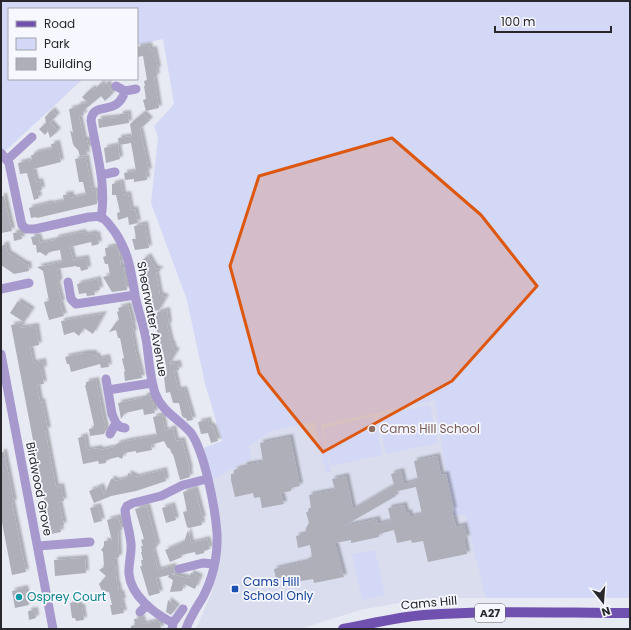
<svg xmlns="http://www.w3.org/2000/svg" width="631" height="630" viewBox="0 0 631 630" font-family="Poppins,sans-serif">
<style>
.built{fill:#dadded}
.green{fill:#d3d8f7}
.building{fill:#aeafb8;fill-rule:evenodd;filter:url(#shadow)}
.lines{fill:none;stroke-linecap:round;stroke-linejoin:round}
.minor{stroke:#a799ce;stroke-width:9}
.major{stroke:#7051b0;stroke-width:10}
.marked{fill:#de570e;fill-opacity:0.2;stroke:#de570e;stroke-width:3;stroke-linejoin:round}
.education-dot{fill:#8d6e63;stroke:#f6f7ff;stroke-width:1.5}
.transit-dot{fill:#1a4fb4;stroke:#f6f7ff;stroke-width:1.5}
.culture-dot{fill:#0f9aa8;stroke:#f6f7ff;stroke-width:1.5}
.labels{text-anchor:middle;stroke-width:3.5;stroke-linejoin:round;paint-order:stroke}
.shield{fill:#f6f7ff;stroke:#66666b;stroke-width:1}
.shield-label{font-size:11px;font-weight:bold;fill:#28282c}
.street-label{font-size:12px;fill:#28282c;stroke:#f6f7ff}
.education-label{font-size:12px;fill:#785e54;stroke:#f6f7ff;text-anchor:start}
.transit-label{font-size:12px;fill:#164399;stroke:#f6f7ff;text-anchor:start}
.culture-label{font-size:12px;fill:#0d838f;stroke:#f6f7ff;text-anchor:start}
</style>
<defs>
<filter id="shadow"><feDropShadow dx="3" dy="-3" stdDeviation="1" flood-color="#0004"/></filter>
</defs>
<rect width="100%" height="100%" fill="#e8eaf3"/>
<path class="built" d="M445 235 561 598H428L360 610 300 629H196L211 594 217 574 221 553 222 531 220 518 204 448 222 441 205 383 187 300Z"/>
<path class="green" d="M1 1H630V598H486L465 514 453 516 454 510 446 474 435 400 321 425 331 471 326 473 314 422 271 431 249 446 251 459 211 480 204 448 222 441 205 383 187 300 151 203 158 137 154 126 174 104 163 39 137 45V9H9V79H83L1 155Z
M430 405 438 443 386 454 378 416Z
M374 416 382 455 331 466 323 428Z
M375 550 385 595 362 600 352 554Z"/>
<path class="building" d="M149 45 150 50 154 49 158 69 156 70 157 76 154 77 159 108 146 111 143 100 146 99 144 86H145L144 81 147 80 143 56 137 57V47Z
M101 83 103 86 107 83 113 93 105 101 101 96 83 111 84 115 79 116 84 140H87L89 149H86L87 155 80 156 78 150 74 146 73 144 70 130 73 133 69 109 78 107 77 105 88 103 82 97 92 88 94 90Z
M52 110 57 116 50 122 58 131 50 138 48 131 45 135 39 129 46 123 45 117Z
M128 113 129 123 99 128 98 119 120 117V114Z
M143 113 150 120 140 129 149 171 146 172 147 180 134 182V179L125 180 124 173 136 171 131 143 119 145 118 138 132 136 130 124Z
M57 143 61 162 33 169 36 182 40 181 42 190 37 191 39 198 34 200 27 173 20 174 18 163 32 160 31 155H34V153L52 149 51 144Z
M118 145 120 159 106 163 104 148Z
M86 157 92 191 96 190 97 204 37 218 36 217 31 218 29 208 49 203V204L64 201 63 195 71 194V198L86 195 83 182H79L75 159Z
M121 182 123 195 128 194 131 210 135 209 138 223 129 225 128 217 118 220 117 213 120 212 116 195H112V184Z
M1 196H4L12 231 1 233Z
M145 224 149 248 135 250 132 239H136L134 226Z
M20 232 22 239 14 241 13 233Z
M83 232 84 235 94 233V235L97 234 99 244 92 246 91 242 70 247 73 260 86 258 88 269 81 271 80 267H77L76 266 57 269 59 279V283H57L62 303H60L64 316 49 320 44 302 49 301 43 271 37 267 62 262 60 250 49 252 46 256 40 252 37 253 36 245H33L31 237 38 236 40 243 56 240 55 238Z
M6 244 8 253 25 264H28L29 271 14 274 1 265V246Z
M116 246 119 252 121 267H124L127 290 112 292 103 277 110 275 108 264H105L103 257 106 256 105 248Z
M148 256 155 268 161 270 156 273 160 295 166 297 159 310 154 311 148 283 140 270 146 266 142 260Z
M98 279 100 290 94 291 95 295 87 296 86 293 79 294 77 284Z
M18 301 32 310 24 322 10 313Z
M128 305 133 324H132L134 333H132L136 354 142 378 125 381 124 372 125 371 122 359 124 358 120 338H118L116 330 109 332 117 321 119 320 117 312 119 311 118 308Z
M167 310 169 325H167L171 343H172L174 350 177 351 169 364 178 363 179 370 174 371 178 390 184 389 193 420 187 421 186 418H184L182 416 179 403H173L170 392 166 393 164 377H165L164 372 167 371 163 351H162L156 327 158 326 155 313Z
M104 314 93 334 84 328 79 336 74 332 64 335 61 321Z
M24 323 20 328 36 326 39 345 30 347 33 363 43 361 44 369H41L44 384 37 385 40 402 42 401 48 430H45L56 487 61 486 64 501 59 502 64 525 60 526 61 532 51 534 11 325Z
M85 353H94V356L97 355 98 359 107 357 109 367 101 368 100 364 71 372 69 364H67L65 357Z
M96 380 106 430 104 434 90 436 89 429 93 428 94 425 85 385H86V382Z
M149 395 153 403 155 413 144 415 143 409 125 413 121 419 118 403 144 398V396Z
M162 415 165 431 173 428 176 441 182 440 190 470 189 471 190 477 180 480 173 454H172L170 449 167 447 164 441 151 445 152 450 136 453V451L124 453 122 459 118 457 106 460V463L99 464 98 461 83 464 78 438 85 436 87 450 99 448 100 450 116 447V444L127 441 157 436 153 417Z
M208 420 209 425 213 427 218 441 211 443 208 433 201 434 198 422Z
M290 437 300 486 291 488V491L281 493 284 504 262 508 260 497 254 498 253 493 235 497 231 480V474H234V470L244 467V465L263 462 260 443Z
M1 452H4L14 502 12 503 26 572 12 575 1 517Z
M437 456 441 475 446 474 454 510 452 511 456 527 464 525 467 538H464L467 554 428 562 423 541 412 543 411 540 397 543 394 530 379 534V537L351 543V540L335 543 344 577 314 583 313 579 295 582 294 575 276 579 274 569 309 561 308 558 312 557 310 545 298 548 296 536 305 534 306 528 309 523 306 512H308L309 508H311L309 495 335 490 332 479 346 476 353 509 394 485 391 474 401 471 404 484 418 480 414 461ZM416 487 422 514 410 517 409 512 406 513 404 505 388 508 391 521 378 524 377 519 344 526 396 496 394 492Z
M164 470 166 481 136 491 111 496 94 503 89 491 101 486 104 495 111 479H113L116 481 127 478 128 473 136 477Z
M195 489 203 519H201L202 525 189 528 187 527 183 512 187 511 183 492Z
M172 505 176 520 166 523 162 508Z
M98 506 102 521 94 523 90 508Z
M147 506 157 545 153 551 158 570 173 566 175 573 171 574 188 578 191 573 200 577 195 589 184 584 182 591 170 592 173 580 168 577 169 575 156 578 160 593 149 596 140 566H142L141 560H143L141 552H142L141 546H143L141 540 144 539 135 509Z
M118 517 122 530 118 531 119 557 115 559V565L117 586 118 585 119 593H121L123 601H121L124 613 112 615 110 605H112L109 592 102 591 99 584 106 576 99 570 104 567 103 552 101 550 104 546V541H112L107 520Z
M188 530 191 543 207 539 210 549 204 551V553L196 555 195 552 181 555 182 557 170 562 165 550 184 542Z
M85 558 86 573 55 576 54 560Z
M25 588 29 605 15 608 12 591Z
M168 600 177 607 171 615 166 612Z
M78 601 79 607H82L84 620 76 621 75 618H72L70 603Z
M35 610 36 618 29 620 28 611Z
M142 618 143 624 157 621 160 623 161 629H131V626L135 625 134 619Z"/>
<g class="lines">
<path class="minor" d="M116 86 125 91 136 89
M1 153 9 163 21 221 22 225 26 229H35L89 217C93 217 97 216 101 217 107 220 111 227 115 232 129 253 131 271 135 295 138 312 145 328 147 345 149 361 150 378 155 393 162 412 179 419 191 433 205 453 215 508 217 532 218 554 213 578 203 597 197 607 190 617 186 629
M7 160 32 137
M101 175 115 172
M101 218C107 185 96 152 91 120 93 100 117 118 125 91
M68 282 71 299 76 304 135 295
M1 289 29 283
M1 354 53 629
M106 379 112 414 116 423
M108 390 152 383
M110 434 116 423 120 427 125 428
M38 546 90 542
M179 569 203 563 214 564
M140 612 147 605
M173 623C155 614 131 596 129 574 128 564 132 554 131 544 130 532 126 521 125 510L127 506 133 503 161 496 183 485 207 479
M172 629 173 623 183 609"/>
<path class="major" d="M343 629C370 624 397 617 424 615 492 610 561 613 630 613"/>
</g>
<path class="marked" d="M392 138 481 215 537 286 452 381 323 452 259 373 230 266 259 176Z"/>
<circle class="education-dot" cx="372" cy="429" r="4"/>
<rect class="transit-dot" x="231" y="585" width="8" height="8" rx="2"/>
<circle class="culture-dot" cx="19" cy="597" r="4"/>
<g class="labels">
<rect class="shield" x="475" y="604" width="30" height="18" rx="3"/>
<g class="shield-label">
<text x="490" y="617">A27</text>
</g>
<g class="street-label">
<text transform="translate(152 319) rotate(79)" y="4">Shearwater Avenue</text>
<text transform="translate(39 489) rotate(79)" y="4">Birdwood Grove</text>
<text transform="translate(429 603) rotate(-5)" y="4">Cams Hill</text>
</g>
<g class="education-label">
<text x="380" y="433">Cams Hill School</text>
</g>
<g class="transit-label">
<text x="243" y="586">Cams Hill<tspan x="243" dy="14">School Only</tspan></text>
</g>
<g class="culture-label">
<text x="27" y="601">Osprey Court</text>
</g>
</g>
<rect width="631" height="630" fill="none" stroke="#28282c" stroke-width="4"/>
<rect x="8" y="8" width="130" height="72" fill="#f6f7ff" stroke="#a4a4ab"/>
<rect x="16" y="21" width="20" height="6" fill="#7051b0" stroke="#a4a4ab"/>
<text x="44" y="28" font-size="12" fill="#28282c">Road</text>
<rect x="16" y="38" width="20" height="12" fill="#d3d8f7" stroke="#a4a4ab"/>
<text x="44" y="48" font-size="12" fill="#28282c">Park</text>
<rect x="16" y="58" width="20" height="12" fill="#aeafb8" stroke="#a4a4ab"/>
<text x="44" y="68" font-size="12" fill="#28282c">Building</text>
<g transform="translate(603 602) rotate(163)" stroke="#f6f7ff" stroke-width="3" paint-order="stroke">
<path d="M0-3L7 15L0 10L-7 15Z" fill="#28282c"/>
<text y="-6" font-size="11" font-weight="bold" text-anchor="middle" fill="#28282c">N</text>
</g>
<path d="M495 26v6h116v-6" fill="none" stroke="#28282c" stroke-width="2"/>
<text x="501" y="26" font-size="12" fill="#28282c" stroke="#f6f7ff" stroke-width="3" paint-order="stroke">100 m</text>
</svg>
